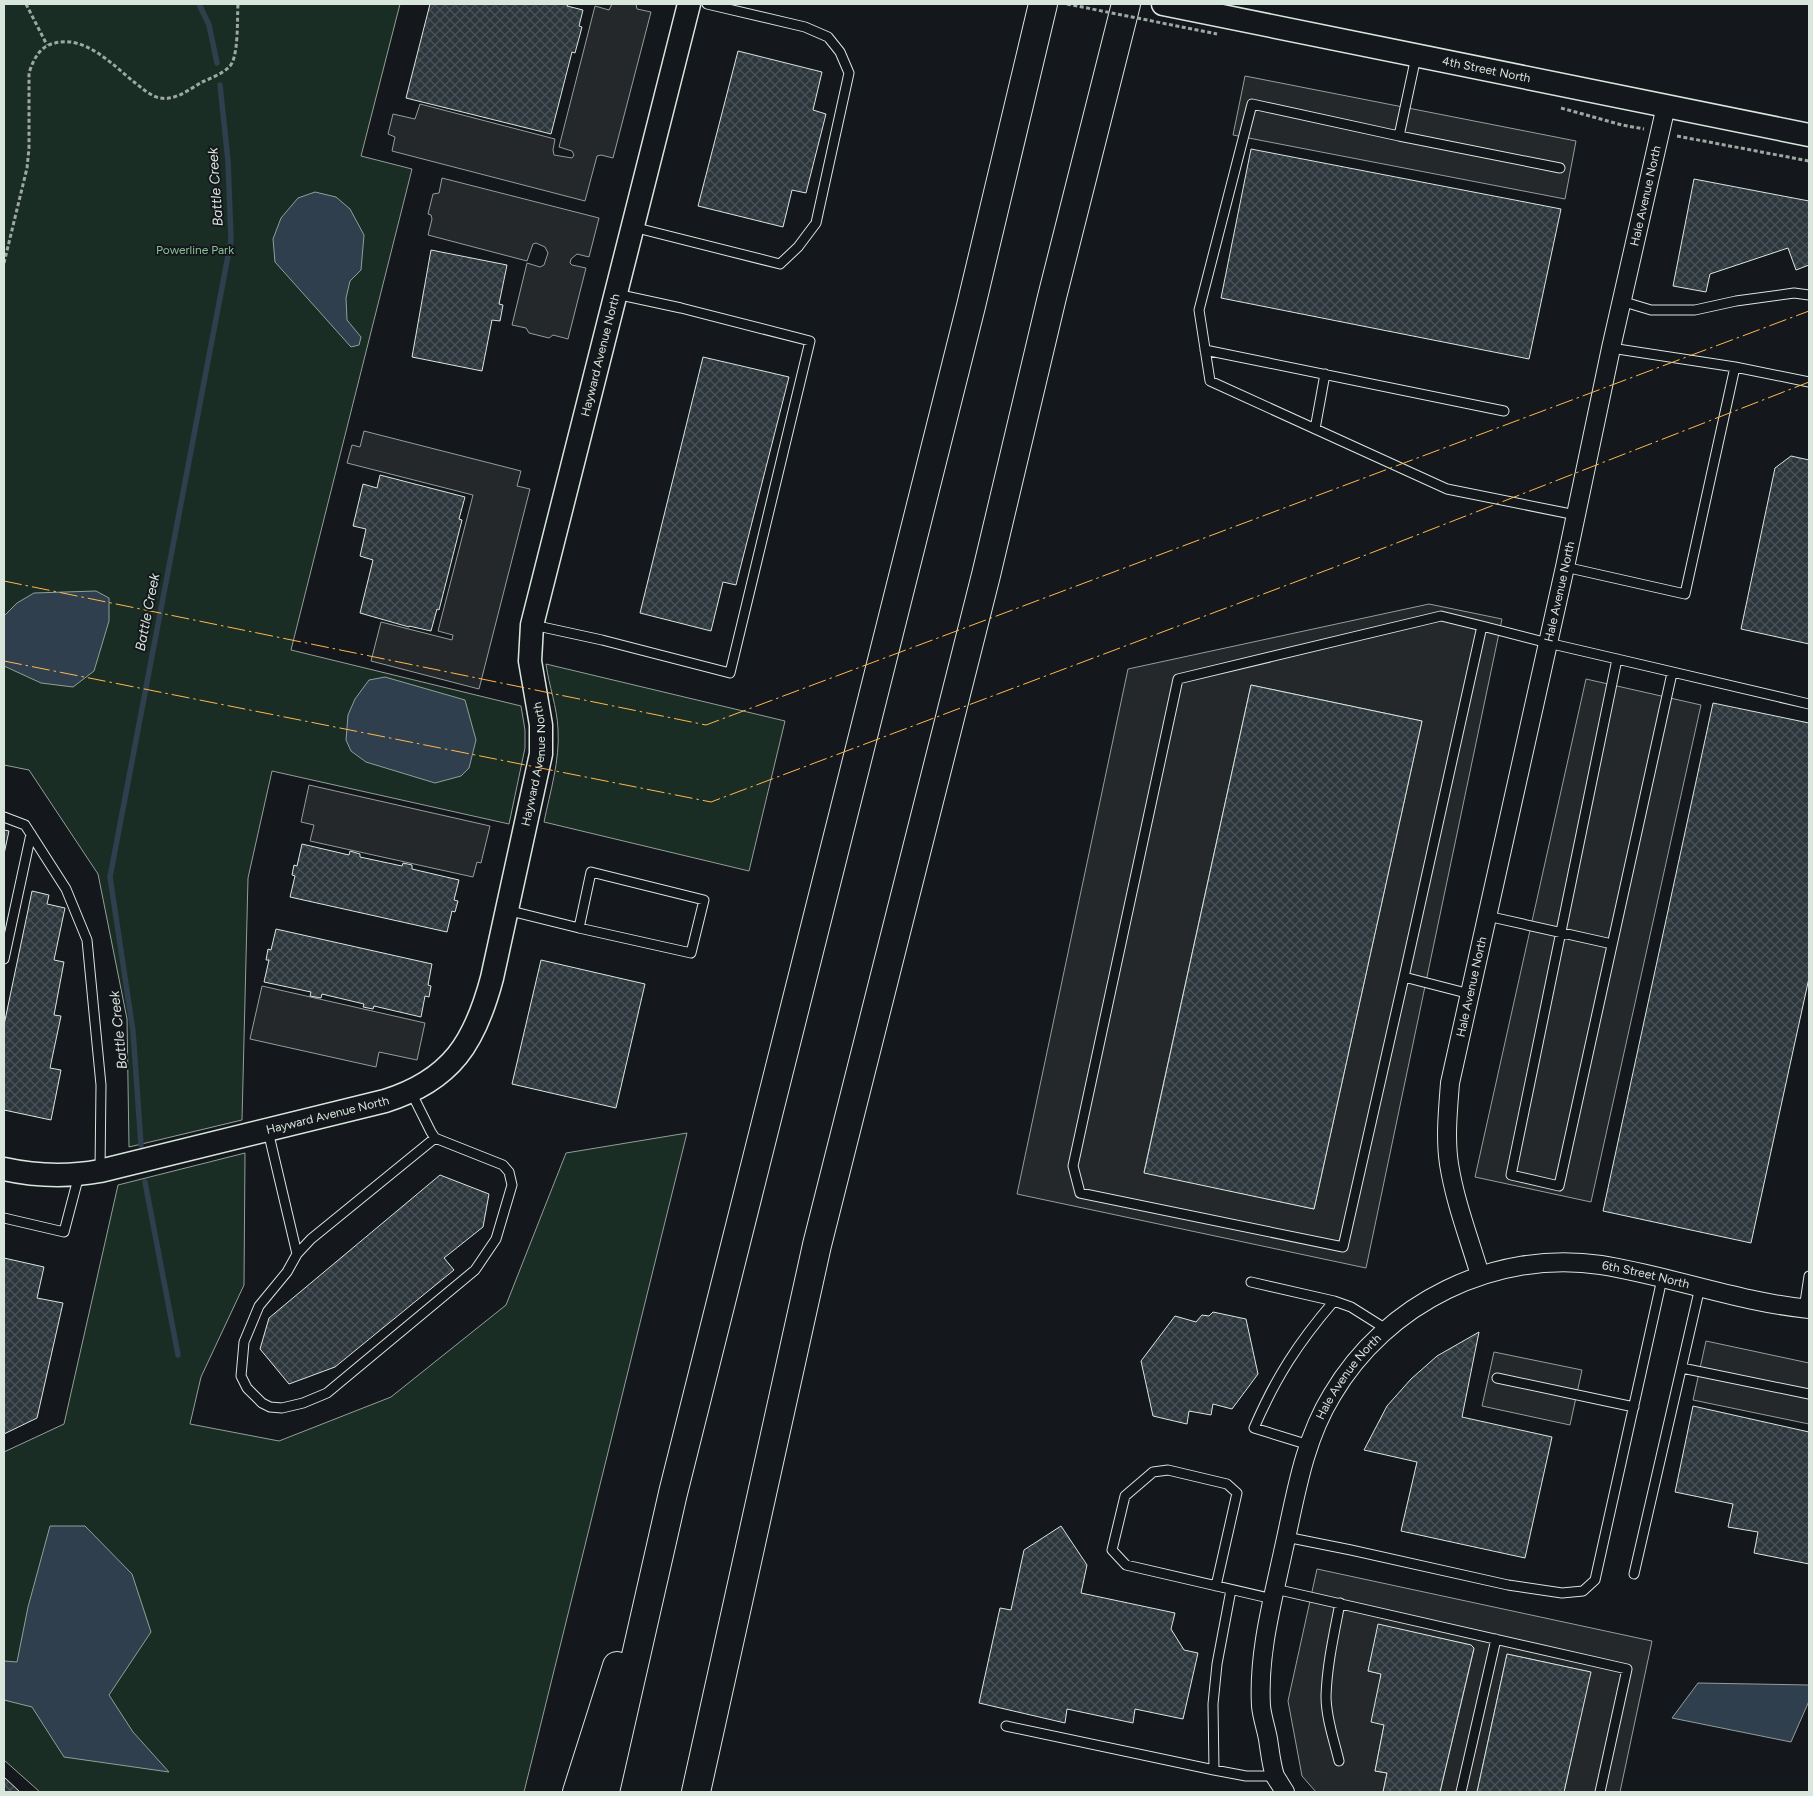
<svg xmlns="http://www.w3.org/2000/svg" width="1813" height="1796" viewBox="0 0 1813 1796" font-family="Figtree,sans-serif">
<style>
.park{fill:#1a2d24;stroke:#939e99}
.parking{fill:#24282b;stroke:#939e99;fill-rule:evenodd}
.water{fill:#2f3f4d;stroke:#939e99}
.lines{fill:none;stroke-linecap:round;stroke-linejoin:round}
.stream{stroke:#2f3f4d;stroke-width:5.5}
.building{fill:url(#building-cross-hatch);stroke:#d8e6dc}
.service-casing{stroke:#d8e6dc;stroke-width:11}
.minor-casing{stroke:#d8e6dc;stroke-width:20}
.tertiary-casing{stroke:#d8e6dc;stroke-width:25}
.motorway-casing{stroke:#d8e6dc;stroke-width:30}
.path{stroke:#9da8a2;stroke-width:3;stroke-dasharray:4 2.5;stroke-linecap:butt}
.service{stroke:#14181c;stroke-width:9}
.minor{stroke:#14181c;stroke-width:18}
.tertiary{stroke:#14181c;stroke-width:22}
.motorway{stroke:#14181c;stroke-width:28}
.path-bridge{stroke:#9da8a2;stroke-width:3;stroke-dasharray:4 2.5;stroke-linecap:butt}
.power{stroke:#ffb74d;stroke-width:1;stroke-dasharray:18 4 2.5 4;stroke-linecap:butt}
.labels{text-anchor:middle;stroke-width:4;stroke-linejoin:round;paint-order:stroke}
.street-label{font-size:12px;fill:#d8e6dc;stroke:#14181c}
.park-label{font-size:12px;fill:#8ac095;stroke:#14181c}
.water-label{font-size:14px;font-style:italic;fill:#d8e6dc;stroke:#14181c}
</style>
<defs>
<pattern id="building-cross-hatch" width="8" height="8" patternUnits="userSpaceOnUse" patternTransform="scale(1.25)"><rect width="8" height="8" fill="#2c363c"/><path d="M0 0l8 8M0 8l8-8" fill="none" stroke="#4a5358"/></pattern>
</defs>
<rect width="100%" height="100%" fill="#14181c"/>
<path class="park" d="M4 4H400L361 156 412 169 291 650 521 706 525 730V748L509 824 272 771 248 878 242 1120 129 1147 127 1019 98 874 29 770 4 765Z
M546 664 785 721 749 871 544 822C550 792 560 761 558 729 557 707 549 686 546 664Z
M687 1133 524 1792H40L4 1760V1452L64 1424 118 1185 245 1153 244 1285 201 1377 190 1424 279 1441 391 1397 506 1305 566 1153Z"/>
<path class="parking" d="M612 4H636L637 9 651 12 613 158 601 155 597 156 585 201 392 151 395 137 388 134 393 114 415 119 420 104 555 139 553 150 554 155 572 158 574 155 572 151 559 147 595 6 609 10Z
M1245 76 1576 141 1565 199 1233 135Z
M442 178 599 218 589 257 577 254 571 259 570 263 572 265 586 268 568 339 553 335 549 338 529 333 526 328 512 325 527 263 540 267 544 265 548 253 545 247 536 243 533 244 527 261 428 235 432 219 431 215 428 214 433 194 439 193Z
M364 431 521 471 517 486 530 489 479 689 371 661 381 622 452 640 453 635 438 631 473 495 347 463 352 445 360 447Z
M1429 604 1502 619 1366 1268 1017 1194 1128 669ZM1251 685 1422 721 1314 1209 1144 1172Z
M1586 679 1701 705 1591 1202 1475 1177Z
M309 785 490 826 481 863 477 862 473 877 310 841 314 825 301 822Z
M262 986 425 1023 417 1060 379 1052 376 1067 250 1039Z
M1706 1341 1809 1363V1424L1693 1400Z
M1494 1352 1582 1370 1570 1425 1482 1406Z
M1317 1569 1652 1641 1620 1792H1564L1590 1672 1507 1654 1477 1792H1440L1474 1649 1471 1645 1379 1625 1368 1671 1381 1674 1384 1725 1375 1771 1387 1773 1383 1792H1316L1302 1776 1288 1701Z"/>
<path class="water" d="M315 192 336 197 350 209 364 235 361 270 350 281 346 298 347 320 361 337 359 345 351 347 275 262 273 239 281 218 298 198Z
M96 591 109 598V621L94 671 73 687 41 683 4 666V616L17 603 34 593Z
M385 677 465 700 476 740 469 768 461 776 435 783 366 762 351 751 346 740 348 715 355 699 369 680Z
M50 1526H85L132 1574 151 1632 109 1695 133 1732 169 1772 64 1757 32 1707 4 1700V1661L17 1662 28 1607Z
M1698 1683 1809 1685V1701L1791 1742 1672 1718Z"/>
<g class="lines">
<path class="stream" d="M199 4 209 25 217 63
M141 1145 133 1031 110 877 231 240 228 161 220 85
M145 1182 178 1355"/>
</g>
<path class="building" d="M430 4H568L567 6 583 10 579 26 582 27 575 53 572 52 551 134 406 98Z
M738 51 822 72 813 110 826 114 806 193 792 190 783 227 698 206Z
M1251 149 1561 209 1529 359 1221 298Z
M1694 179 1809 201V265L1796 270 1788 248 1710 274 1706 292 1673 286Z
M431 250 507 265 499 304 503 305 500 321 492 320 482 371 412 357Z
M703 357 789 377 736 585 723 582 711 631 640 613Z
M1791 456 1809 460V644L1741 629 1775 468Z
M380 475 465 497 459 519 462 520 439 610 437 609 431 631 409 626V627L360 613 373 560 360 556 366 529 353 526 363 484 377 488Z
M1251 685 1422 721 1314 1209 1144 1173Z
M1713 703 1809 723V978L1751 1243 1603 1211Z
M4 830 9 831 4 854Z
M302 844 349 855 350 851 360 854V857L402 866 403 863 412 865V869L459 880 454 900 458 901 455 912 452 911 447 932 290 897 295 876 292 875 294 865 297 866Z
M32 891 49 895 47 904 65 908 54 960 64 962 54 1015 61 1016 50 1068 61 1070 51 1120 4 1110V1025Z
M276 929 432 964 428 985 431 986 429 997 425 996 421 1017 374 1006 373 1009 363 1007 364 1004 322 994 321 998 310 996 311 992 264 982 269 960H266L268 949 271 950Z
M541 960 645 984 616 1108 512 1084Z
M440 1175 489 1194 483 1227 444 1258 454 1270 335 1367 289 1384 260 1349 269 1318Z
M4 1258 44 1267 37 1298 63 1303 37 1418 4 1434Z
M1213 1312 1246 1319 1258 1374 1232 1409 1213 1404 1211 1415 1189 1411 1187 1424 1153 1416 1141 1361 1175 1316 1196 1322 1202 1315 1209 1316Z
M1479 1332 1462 1417 1552 1437 1525 1558 1401 1531 1417 1462 1364 1450 1387 1406 1411 1379 1437 1356Z
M1693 1406 1809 1432V1564L1754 1553 1758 1532 1728 1527 1733 1504 1675 1492Z
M1061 1526 1087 1565 1081 1593 1175 1613 1171 1629 1184 1650 1198 1653 1183 1719 1135 1709 1133 1723 1067 1709 1065 1723 979 1703 1000 1608 1011 1610 1024 1550Z
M1378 1624 1471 1645 1474 1648 1440 1792H1383L1387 1773 1375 1771 1384 1725 1371 1722 1381 1674 1368 1671Z
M1507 1654 1591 1672 1564 1792H1477Z
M4 1777 20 1792H4Z"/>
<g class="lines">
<g class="service-casing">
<path id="service" d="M1414 66 1399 136 1252 104 1199 310 1210 381 1447 489 1576 515
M1399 136 1560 168
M633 227 780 264 798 247 816 223 849 73 840 52 828 37 805 27 707 4
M1621 301 1651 310H1695L1736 301 1794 293 1809 295
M1611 348 1735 367 1809 382
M1205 350 1504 411
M1315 429 1325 374
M1565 567 1685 594 1735 367
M533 625 602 640 730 673 810 341 681 308 616 294
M1482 626 1548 643 1617 659
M1672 673 1559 1186 1511 1175 1617 659 1809 704
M4 817 25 825 66 889 87 940 101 1085 100 1170
M507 910 579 928 691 953 704 900 591 872 579 928
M1487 916 1612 944
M4 959 31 834
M1404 977 1482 626 1441 616 1178 679 1073 1166 1080 1193 1343 1247 1404 977 1470 994
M411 1092 431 1132 435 1138 503 1165 509 1172 512 1185 496 1239 475 1270 327 1393 303 1403 282 1408 270 1407 262 1403 247 1388 241 1376 244 1342 259 1306 287 1272 297 1254 311 1239 435 1138
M268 1131 297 1254
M4 1218 64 1232 79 1175
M1251 1282 1334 1301 1351 1307 1386 1329
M1804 1309 1809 1276
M1682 1368 1809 1394
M1497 1378 1634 1407
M1309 1445 1254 1428C1276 1377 1298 1343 1334 1301
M1286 1537 1351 1550 1508 1585 1562 1593 1583 1591 1595 1580 1662 1279
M1634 1574 1700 1287
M1216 1586 1237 1493 1227 1484 1168 1470 1153 1472 1125 1496 1112 1550 1126 1565 1273 1599
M1275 1589 1627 1669 1600 1792
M1006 1726 1214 1770 1246 1776H1275
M1339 1761C1334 1740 1326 1718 1326 1696 1327 1665 1334 1634 1340 1603
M1214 1770 1213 1704 1217 1664 1231 1590
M1461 1792 1496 1639"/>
</g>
<g class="minor-casing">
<g id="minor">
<path id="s1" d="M1480 1275C1469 1238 1455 1202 1449 1164 1445 1137 1448 1110 1450 1083L1565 567 1611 348 1666 106"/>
<path id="s2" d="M1285 1792C1282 1787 1278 1781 1275 1776 1271 1764 1270 1751 1268 1739 1266 1728 1262 1717 1261 1706 1258 1654 1272 1603 1283 1552 1295 1499 1303 1442 1332 1395 1386 1303 1495 1249 1601 1265 1670 1276 1739 1302 1809 1309"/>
</g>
</g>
<g class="tertiary-casing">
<g id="tertiary">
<path id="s3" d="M1163 4 1809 135"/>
<path id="s4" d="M4 1169C36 1176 68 1177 100 1171L385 1101C452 1080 475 1042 492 978L541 754V725L530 661 532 625 689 4"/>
</g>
</g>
<g class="motorway-casing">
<path id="motorway" d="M577 1792 617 1666
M605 1792 673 1493 971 306 1043 4
M696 1792 817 1245 986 575 1052 297 1126 4"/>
</g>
<path class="path" d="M26 4 47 45
M1561 108 1622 125 1644 129
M1677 136 1809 161
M4 263 27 168 29 148V73C34 58 40 46 55 43 85 35 113 65 134 82 142 88 150 96 160 98 175 101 190 89 202 82 211 78 222 74 229 67 239 59 237 18 238 4"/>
<use href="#service" class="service"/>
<use href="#minor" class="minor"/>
<use href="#tertiary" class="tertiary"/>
<use href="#motorway" class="motorway"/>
<path class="path-bridge" d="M1067 4 1217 34"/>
<path class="power" d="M4 581 706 725 1809 311
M4 661 711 802 1335 567 1809 382"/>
</g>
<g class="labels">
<g class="street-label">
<text dy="4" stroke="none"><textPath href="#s3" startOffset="330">4th Street North</textPath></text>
<text dy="4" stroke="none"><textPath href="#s1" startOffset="1105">Hale Avenue North</textPath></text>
<text dy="4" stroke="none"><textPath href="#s4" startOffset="1200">Hayward Avenue North</textPath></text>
<text dy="4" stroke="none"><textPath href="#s1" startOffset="700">Hale Avenue North</textPath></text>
<text dy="4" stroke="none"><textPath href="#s4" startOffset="781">Hayward Avenue North</textPath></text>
<text dy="4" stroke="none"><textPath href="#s1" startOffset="295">Hale Avenue North</textPath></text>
<text dy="4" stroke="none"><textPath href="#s4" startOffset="331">Hayward Avenue North</textPath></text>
<text dy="4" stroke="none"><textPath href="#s2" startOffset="774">6th Street North</textPath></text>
<text dy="4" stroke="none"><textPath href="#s2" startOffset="436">Hale Avenue North</textPath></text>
</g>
<g class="park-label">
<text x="195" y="254">Powerline Park</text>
</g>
<g class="water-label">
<text transform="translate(215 187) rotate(-94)" y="5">Battle Creek</text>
<text transform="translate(147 612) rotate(-79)" y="5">Battle Creek</text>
<text transform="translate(118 1030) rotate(-96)" y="5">Battle Creek</text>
</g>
</g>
<rect width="1813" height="1796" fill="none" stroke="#d8e6dc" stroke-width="10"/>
</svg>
